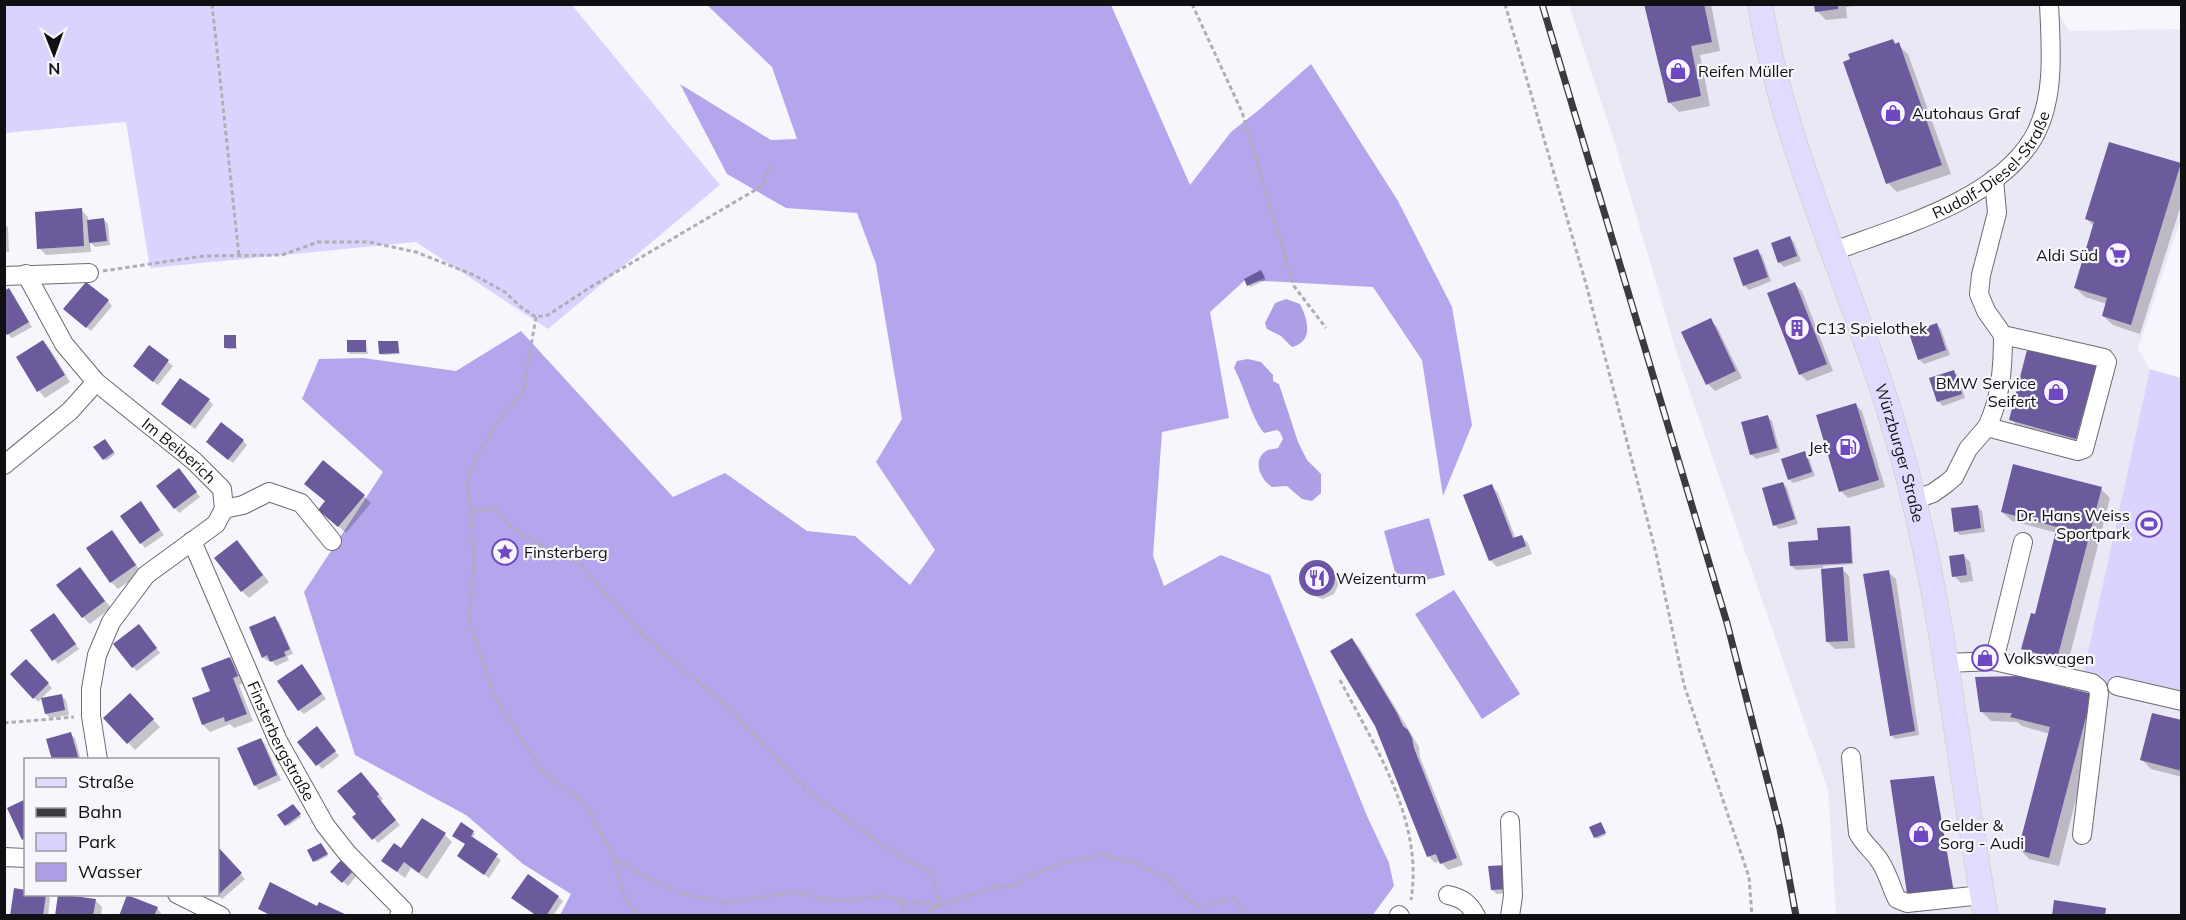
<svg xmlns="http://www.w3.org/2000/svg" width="2186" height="920" viewBox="0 0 2186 920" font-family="Mulish,sans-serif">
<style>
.built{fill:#ebe8f6}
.green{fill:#dbd3fe}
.forest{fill:#b4a5ed}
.water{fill:#ae9ee5}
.shadow{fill:#0003}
.building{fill:#6b5b9c}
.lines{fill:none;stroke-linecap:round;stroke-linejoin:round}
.minor-casing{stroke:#6c6b71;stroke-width:20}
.major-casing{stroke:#d4d4d4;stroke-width:26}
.path{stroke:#aeaeb3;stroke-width:3;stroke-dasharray:4.5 3;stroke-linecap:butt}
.minor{stroke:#fff;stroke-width:18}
.major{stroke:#e2dbfd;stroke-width:24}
.rail-casing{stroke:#3b3b3e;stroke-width:7}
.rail{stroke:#f7f6fd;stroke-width:4.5;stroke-dasharray:14;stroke-linecap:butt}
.labels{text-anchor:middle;stroke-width:4.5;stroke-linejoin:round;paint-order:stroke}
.poi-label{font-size:16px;fill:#101012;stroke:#f7f6fd;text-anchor:start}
.street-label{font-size:16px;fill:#101012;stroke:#f7f6fd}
</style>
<rect width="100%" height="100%" fill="#f7f6fd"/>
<path class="built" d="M2054 4 2069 31 2181 29V218L2138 349 2150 369 2084 670 2123 698 2181 711V915H1836L1828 790 1681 367 1612 134 1569 5Z"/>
<path class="green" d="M5 4 572 5 720 185 548 329 416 242 150 268 126 122 5 133Z
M2150 369 2181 378V711L2123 698 2084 670Z"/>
<path class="forest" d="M707 5H1111L1190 185 1231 132 1260 109 1311 64 1398 201 1452 307 1472 425 1443 496 1422 360 1373 287 1245 280 1210 312 1229 418 1162 432 1153 556 1164 586 1221 555 1270 575 1367 816 1389 863 1394 886 1372 916 560 915 571 894 523 864 466 815 355 755 304 592 383 472 302 399 319 359 363 358 456 371 521 331 673 497 725 473 807 531 855 536 910 585 935 550 876 462 902 419 876 264 857 213 786 208 727 174 680 84 771 140 797 139 772 67Z"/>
<path class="water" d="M1286 299 1300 304C1308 320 1314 341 1292 347L1281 336 1267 329 1265 323 1275 303Z
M1248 359 1261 362 1273 375V381L1279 384 1298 442 1307 460 1321 474V493L1312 501 1302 499 1287 486 1272 487C1260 480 1251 458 1268 450 1271 449 1275 449 1278 448L1283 439 1280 432 1277 430 1264 433C1251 417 1245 388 1234 368L1237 361Z
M1429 518 1445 575 1399 587 1384 531Z
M1454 590 1520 694 1482 719 1415 614Z"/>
<path class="shadow" d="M1646 4H1711L1720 51 1700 55 1710 106 1679 112 1669 102Z
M1816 4H1869L1846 7 1847 18 1826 20 1817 11Z
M1893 41 1908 54 1951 174 1897 192 1888 183Z
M2110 144 2182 166V202L2140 334 2113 325 2103 316 2107 304 2085 297 2076 288 2094 227 2087 219Z
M81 210 88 217V221L104 220 108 224 110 245 95 247 90 242 91 252 46 255 39 248Z
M4 224 8 227 9 252H4Z
M1789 237 1794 242 1801 261 1784 267 1780 263 1773 244Z
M1757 251 1762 255 1771 281 1749 290 1744 285Z
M1261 272 1266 280 1250 287 1246 279Z
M1795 284 1802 291 1833 371 1807 381 1800 374Z
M9 290 32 327 12 338 8 334Z
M108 301 112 306 91 331 69 313Z
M1710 320 1717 327 1742 378 1715 391 1708 384Z
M1936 325 1941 329 1950 355 1924 364 1919 359Z
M235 337 237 349H227L225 347Z
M43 342 50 349 70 382 45 398 39 391Z
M366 342 368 354H350L348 352Z
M398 342 400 354 382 355 380 353Z
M150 347 173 366 158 385 139 371Z
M2096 365 2106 375 2085 447 2020 429 2011 419Z
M1954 372 1958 376 1965 398 1943 406 1938 401Z
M209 400 213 405 195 429 167 408Z
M1855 404 1862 411 1885 487 1848 498 1841 491Z
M1767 417 1772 421 1780 452 1756 459 1752 455Z
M104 441 115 454 106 461 95 447Z
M243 441 247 445 233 463 212 446Z
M1805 453 1809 458 1815 476 1793 483 1789 479Z
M183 475 200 497 179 513 175 508Z
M1783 483 1787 488 1798 524 1779 529 1775 525Z
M1491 486 1498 493 1516 539 1521 536 1528 543 1532 554 1497 567 1490 560Z
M2101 489 2110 498 2067 667 2032 658 2023 649 2036 616 2057 533 2012 521 2002 512Z
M364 496 371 503 346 533 320 510Z
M1977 506 1982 511 1985 532 1960 535 1956 531Z
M145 508 164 535 145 548 141 543Z
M1850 528 1851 530 1853 564 1823 566V570L1842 569 1849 576 1855 648 1835 649 1828 642 1822 568 1796 570 1791 565 1819 541Z
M112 532 142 573 118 589 111 582Z
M244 549 269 582 249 598 242 591Z
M1963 555 1970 562 1973 581 1961 583 1954 576Z
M1317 561 1329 566 1334 571 1339 583 1334 594 1323 599 1311 595 1306 590 1301 578 1305 567Z
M80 569 111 608 90 624 83 617Z
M1888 572 1896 579 1919 735 1895 739 1891 735Z
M275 618 279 622 293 654 287 656 289 660 276 666 271 660 268 661 263 657Z
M58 620 79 649 58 664 32 631Z
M143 631 160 653 137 671 133 667Z
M1352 640 1359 647 1419 747 1420 757 1463 865 1448 870 1440 861 1435 863 1428 856Z
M230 658 237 665 244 683 239 685 253 721 234 728 230 724 210 732 203 725 193 699 212 691Z
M26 661 52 688 38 702 12 674Z
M306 670 326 699 304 714 299 710Z
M130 695 160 727 135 750 105 718Z
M61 696 66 700 69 715 50 718 46 714Z
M2100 705 2059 866 2029 859 2020 849 2050 734 2022 726 2017 722 1991 721 1982 712Z
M2182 722V777L2151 769 2142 760Z
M321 733 339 756 322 769 300 742Z
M70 734 75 738 81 760H54Z
M260 739 265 744 281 780 259 790 255 785Z
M365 778 383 799 380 802 400 825 378 843 355 817 358 814Z
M1934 778 1954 890 1912 901Z
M294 807 301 817 288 826 279 815Z
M1602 826 1606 835 1597 839 1595 837Z
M473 832 475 834 472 838 501 860 489 878 459 856 467 845 456 837Z
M445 835 452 842 427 879 411 868 405 878 383 861 402 850Z
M323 846 328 856 316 862 315 861Z
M219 850 245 879 222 899 217 894 218 852Z
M343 860 358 874 348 886 332 872Z
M1490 867 1512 893 1497 894 1492 890Z
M26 894H46L50 898 48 916H12Z
M60 894 95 900 102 907 101 916H56Z
M558 897 563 901 553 916H537Z
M157 908 161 913 160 916H120Z"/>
<path class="building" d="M1644 4H1704L1712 42 1691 46 1701 96 1668 103Z
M1814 4H1838V9L1815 12Z
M1893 39 1895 44 1899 42 1942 165 1886 184 1843 62 1850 59 1848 54Z
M2109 142 2181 163 2131 325 2102 316 2107 298 2074 288 2094 222 2085 219Z
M82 208 84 246 37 249 35 212Z
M104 218 107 241 89 243 87 220Z
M1790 236 1797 256 1778 263 1771 243Z
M1758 249 1768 277 1743 286 1733 258Z
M1261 270 1265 278 1247 286 1244 279Z
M86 282 109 300 86 328 63 309Z
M1795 282 1827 364 1799 375 1767 293Z
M9 288 29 322 7 335 4 331V291Z
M1711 318 1736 371 1706 385 1681 332Z
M1937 323 1946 350 1918 360 1909 333Z
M224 335H236V348H224Z
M43 340 65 375 37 392 16 357Z
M347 340H366V352H347Z
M378 341H398L399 353 379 354Z
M149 345 169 360 153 382 133 366Z
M2028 346 2097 364 2076 439 2009 420Z
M1954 370 1962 394 1937 402 1929 378Z
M180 378 210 399 190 425 161 404Z
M1856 403 1879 480 1839 492 1816 415Z
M1768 415 1777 448 1750 455 1741 422Z
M221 422 244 440 228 460 206 442Z
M105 439 114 452 103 460 93 447Z
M1805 451 1812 472 1788 480 1781 459Z
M323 460 365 495 338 527 318 510 325 501 304 484Z
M2013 464 2102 487 2057 659 2021 649 2031 613 2035 614 2057 527 2001 512Z
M179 468 197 492 174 509 156 486Z
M1783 482 1795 519 1773 526 1762 488Z
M1492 484 1513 538 1522 535 1526 546 1489 561 1463 495Z
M141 501 160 530 140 544 120 516Z
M1978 505 1981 528 1954 532 1951 508Z
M1850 526 1852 563 1790 566 1788 542 1818 540 1817 528Z
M112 530 136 565 110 583 86 548Z
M237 540 263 575 241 592 214 558Z
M1964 554 1967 575 1952 577 1949 556Z
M1299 578a18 18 0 1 1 36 0a18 18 0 1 1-36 0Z
M80 567 105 601 82 618 56 585Z
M1843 567 1848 641 1826 642 1821 569Z
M1889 570 1915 731 1890 736 1863 574Z
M54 613 76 644 52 661 30 630Z
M275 616 290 649 284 652 286 656 270 662 267 655 262 658 249 627Z
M139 624 157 648 132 668 113 644Z
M1352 638 1397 713 1403 726 1408 730 1412 738 1414 748 1457 858 1440 864 1436 854 1427 857 1375 726 1330 651Z
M230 657 238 676 233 678 247 714 225 722 224 717 202 725 192 698 210 691 201 668Z
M26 659 49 683 33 699 10 674Z
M302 664 322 694 298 711 277 681Z
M2021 676 2092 694 2049 858 2018 850 2050 727 2010 717 2012 713 1980 712 1975 677Z
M130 693 154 719 127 744 103 718Z
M62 694 65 710 45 714 41 698Z
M2152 713 2182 720V771L2140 760Z
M317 726 336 751 316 766 297 742Z
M71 732 79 760H52L46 739Z
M261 738 277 775 254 786 237 748Z
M361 772 379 794 377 796 396 820 372 840 352 817 356 814 337 791Z
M1934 776 1953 888 1908 900 1890 780Z
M26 799V838L22 840 7 808Z
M293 804 301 814 285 826 277 815Z
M422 818 446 833 419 873 404 862 397 872 381 861 394 843 401 848Z
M461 822 474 831 471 836 498 854 484 875 457 856 465 844 452 836Z
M1601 822 1606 833 1594 838 1589 827Z
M321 843 328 854 313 862 307 850Z
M219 848 242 873 218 895V850Z
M343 858 355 869 342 883 330 872Z
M1506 865 1508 889 1491 890 1488 866Z
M528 874 559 896 546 916H537L511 898Z
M270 882 317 906 319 902 349 916H272L258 909Z
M14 888 26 890V894H46L43 916H10Z
M58 894 96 899 93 916H55Z
M127 895 158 907 154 916H119Z
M2054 900 2106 908 2105 916H2052Z"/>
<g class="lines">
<g class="minor-casing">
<g id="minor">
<path id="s1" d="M1834 251C1898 227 1994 201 2032 140 2056 101 2051 48 2049 4"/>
<path id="s2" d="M26 274 64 344 96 382 194 461 222 489 224 509 216 524 146 575 111 622 97 655 91 689V716L98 760"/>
<path d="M4 276 89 273"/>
<path d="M1987 427C2001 398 2003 367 2003 335"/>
<path d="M4 465 70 411 96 382"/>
<path d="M1914 500 1933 493 1947 483 1954 477 1968 449 1987 427 2078 451 2084 449 2107 362 2104 358 2003 335 1986 311 1979 294 1981 275 1997 213 1994 179"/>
<path d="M224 509 243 505 269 492 301 503 332 541"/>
<path id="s3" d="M192 541 278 741 325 825 347 853 403 910 399 916"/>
<path d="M1994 661 2092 683 2098 688 2099 694 2082 835"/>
<path d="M1946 663 1994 661 2023 542"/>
<path d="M2117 686 2182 701"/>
<path d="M1851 757 1858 833C1864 845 1875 852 1881 863 1888 874 1891 887 1897 899L1907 903 1982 895"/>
<path d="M1510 821 1513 896 1510 916"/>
<path d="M4 857 26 858"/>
<path d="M177 894 221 916"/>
<path d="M1448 895C1462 898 1469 903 1476 916"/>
<path d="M1399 915 1400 916"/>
</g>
</g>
<g class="major-casing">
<g id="major">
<path id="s4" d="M1760 4C1785 154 1855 292 1897 437 1943 593 1957 756 1986 916"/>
</g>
</g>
<path class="path" d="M212 4 239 256
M1192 4 1242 112 1294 286 1326 328
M1505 4 1586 284 1656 553 1684 685 1749 877 1752 916
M103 271 204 256 282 255 318 242H369L416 252 474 275 505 292 521 307 536 317 548 315 589 288 762 186 771 163
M536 317 523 392 497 423 476 458 467 481 471 512 474 560 469 620 495 697 541 770 586 805 614 858 625 899 641 916
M471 512 495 508 510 526 546 548 578 562 644 636 730 709 806 789 879 843 932 874 940 905
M1340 680C1375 747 1424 821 1411 900
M4 723 74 717
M616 859 661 886 685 894 727 903 795 892 823 899 846 900 885 896 901 901 938 905
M901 901 904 916
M922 916 940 905 992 888 1014 886 1034 873 1061 864 1101 855 1133 862 1166 877 1189 901 1203 906 1234 898 1243 911V916"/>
<use href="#minor" class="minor"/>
<use href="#major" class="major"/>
<g class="rail-casing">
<path id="rail" d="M1542 4 1727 623 1780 829 1796 916"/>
</g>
<use href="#rail" class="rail"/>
</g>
<defs>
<g id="shop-ring" transform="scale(1.35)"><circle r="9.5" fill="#f7f6fd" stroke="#6f48c1" stroke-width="1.5"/><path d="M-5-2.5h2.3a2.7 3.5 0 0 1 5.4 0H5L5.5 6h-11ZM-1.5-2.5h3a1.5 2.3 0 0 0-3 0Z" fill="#6f48c1"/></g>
<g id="supermarket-ring" transform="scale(1.35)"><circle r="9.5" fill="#f7f6fd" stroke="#6f48c1" stroke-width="1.5"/><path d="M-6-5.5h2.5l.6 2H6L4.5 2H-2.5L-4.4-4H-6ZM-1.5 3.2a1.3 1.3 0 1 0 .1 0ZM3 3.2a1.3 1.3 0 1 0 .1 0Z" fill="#6f48c1"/></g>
<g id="building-ring" transform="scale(1.35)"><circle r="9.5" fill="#f7f6fd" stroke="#6f48c1" stroke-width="1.5"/><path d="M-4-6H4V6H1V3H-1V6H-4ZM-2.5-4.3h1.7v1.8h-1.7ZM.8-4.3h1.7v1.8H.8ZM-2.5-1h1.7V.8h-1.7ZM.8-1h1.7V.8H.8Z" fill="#6f48c1"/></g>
<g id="fuel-ring" transform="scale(1.35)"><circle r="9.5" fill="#f7f6fd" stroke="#6f48c1" stroke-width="1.5"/><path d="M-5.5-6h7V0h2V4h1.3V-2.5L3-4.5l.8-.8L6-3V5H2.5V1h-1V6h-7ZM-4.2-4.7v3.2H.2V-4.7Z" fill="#6f48c1"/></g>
<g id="stadium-ring" transform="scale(1.35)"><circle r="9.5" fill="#f7f6fd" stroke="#6f48c1" stroke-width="1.5"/><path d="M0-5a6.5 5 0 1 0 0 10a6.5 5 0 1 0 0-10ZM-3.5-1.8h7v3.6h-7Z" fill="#6f48c1"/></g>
<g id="sight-ring" transform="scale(1.35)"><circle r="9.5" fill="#f7f6fd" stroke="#6f48c1" stroke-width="1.5"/><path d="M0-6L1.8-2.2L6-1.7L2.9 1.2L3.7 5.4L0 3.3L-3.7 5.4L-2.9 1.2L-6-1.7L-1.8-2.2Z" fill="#6f48c1"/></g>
<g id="restaurant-ring" transform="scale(1.35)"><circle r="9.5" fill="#f7f6fd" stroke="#6f48c1" stroke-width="1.5"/><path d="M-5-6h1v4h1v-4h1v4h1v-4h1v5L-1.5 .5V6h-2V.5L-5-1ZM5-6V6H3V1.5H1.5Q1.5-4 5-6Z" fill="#6f48c1"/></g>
</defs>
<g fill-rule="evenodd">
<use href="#shop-ring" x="1678" y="71"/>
<use href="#shop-ring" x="1893" y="113"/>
<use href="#supermarket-ring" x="2118" y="255"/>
<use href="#building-ring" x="1797" y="328"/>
<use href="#shop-ring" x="2056" y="392"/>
<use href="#fuel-ring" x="1848" y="447"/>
<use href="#stadium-ring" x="2149" y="524"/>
<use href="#sight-ring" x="505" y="552"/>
<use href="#restaurant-ring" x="1317" y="578"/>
<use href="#shop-ring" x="1985" y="658"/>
<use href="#shop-ring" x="1921" y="834"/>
</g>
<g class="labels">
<g class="poi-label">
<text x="1698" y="77">Reifen Müller</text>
<text x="1912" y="119">Autohaus Graf</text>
<text x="2098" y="261" text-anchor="end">Aldi Süd</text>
<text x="1816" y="334">C13 Spielothek</text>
<text x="2036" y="389" text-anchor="end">BMW Service<tspan x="2036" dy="18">Seifert</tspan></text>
<text x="1828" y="453" text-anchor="end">Jet</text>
<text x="2130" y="521" text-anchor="end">Dr. Hans Weiss<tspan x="2130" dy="18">Sportpark</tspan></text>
<text x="524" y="558">Finsterberg</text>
<text x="1336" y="584">Weizenturm</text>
<text x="2004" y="664">Volkswagen</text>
<text x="1940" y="831">Gelder &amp;<tspan x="1940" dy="18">Sorg - Audi</tspan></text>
</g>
<g class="street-label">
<text dy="6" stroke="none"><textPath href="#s1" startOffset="184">Rudolf-Diesel-Straße</textPath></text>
<text dy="6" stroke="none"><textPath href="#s2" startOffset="237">Im Beiberich</textPath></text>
<text dy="6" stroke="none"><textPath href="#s4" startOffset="471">Würzburger Straße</textPath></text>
<text dy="6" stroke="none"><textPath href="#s3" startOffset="219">Finsterbergstraße</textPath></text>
</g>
</g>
<rect width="2186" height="920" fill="none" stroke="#101012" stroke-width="12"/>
<rect x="24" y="758" width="195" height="138" fill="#f7f6fd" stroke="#9b9a9f" stroke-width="1.5"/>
<rect x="36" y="778" width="30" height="9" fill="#e2dbfd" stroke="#9b9a9f" stroke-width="1.5"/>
<text x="78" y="788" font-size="18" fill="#101012">Straße</text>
<rect x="36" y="808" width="30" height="9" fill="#3b3b3e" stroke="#9b9a9f" stroke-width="1.5"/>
<text x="78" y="818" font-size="18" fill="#101012">Bahn</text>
<rect x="36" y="833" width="30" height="18" fill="#dbd3fe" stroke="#9b9a9f" stroke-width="1.5"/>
<text x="78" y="848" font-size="18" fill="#101012">Park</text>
<rect x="36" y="863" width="30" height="18" fill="#ae9ee5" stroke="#9b9a9f" stroke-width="1.5"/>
<text x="78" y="878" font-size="18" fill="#101012">Wasser</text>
<g transform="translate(54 54) rotate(179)" stroke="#f7f6fd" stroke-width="4.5" paint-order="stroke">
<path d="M0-4.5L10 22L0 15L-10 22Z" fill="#101012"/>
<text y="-9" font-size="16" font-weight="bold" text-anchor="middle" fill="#101012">N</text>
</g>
</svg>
